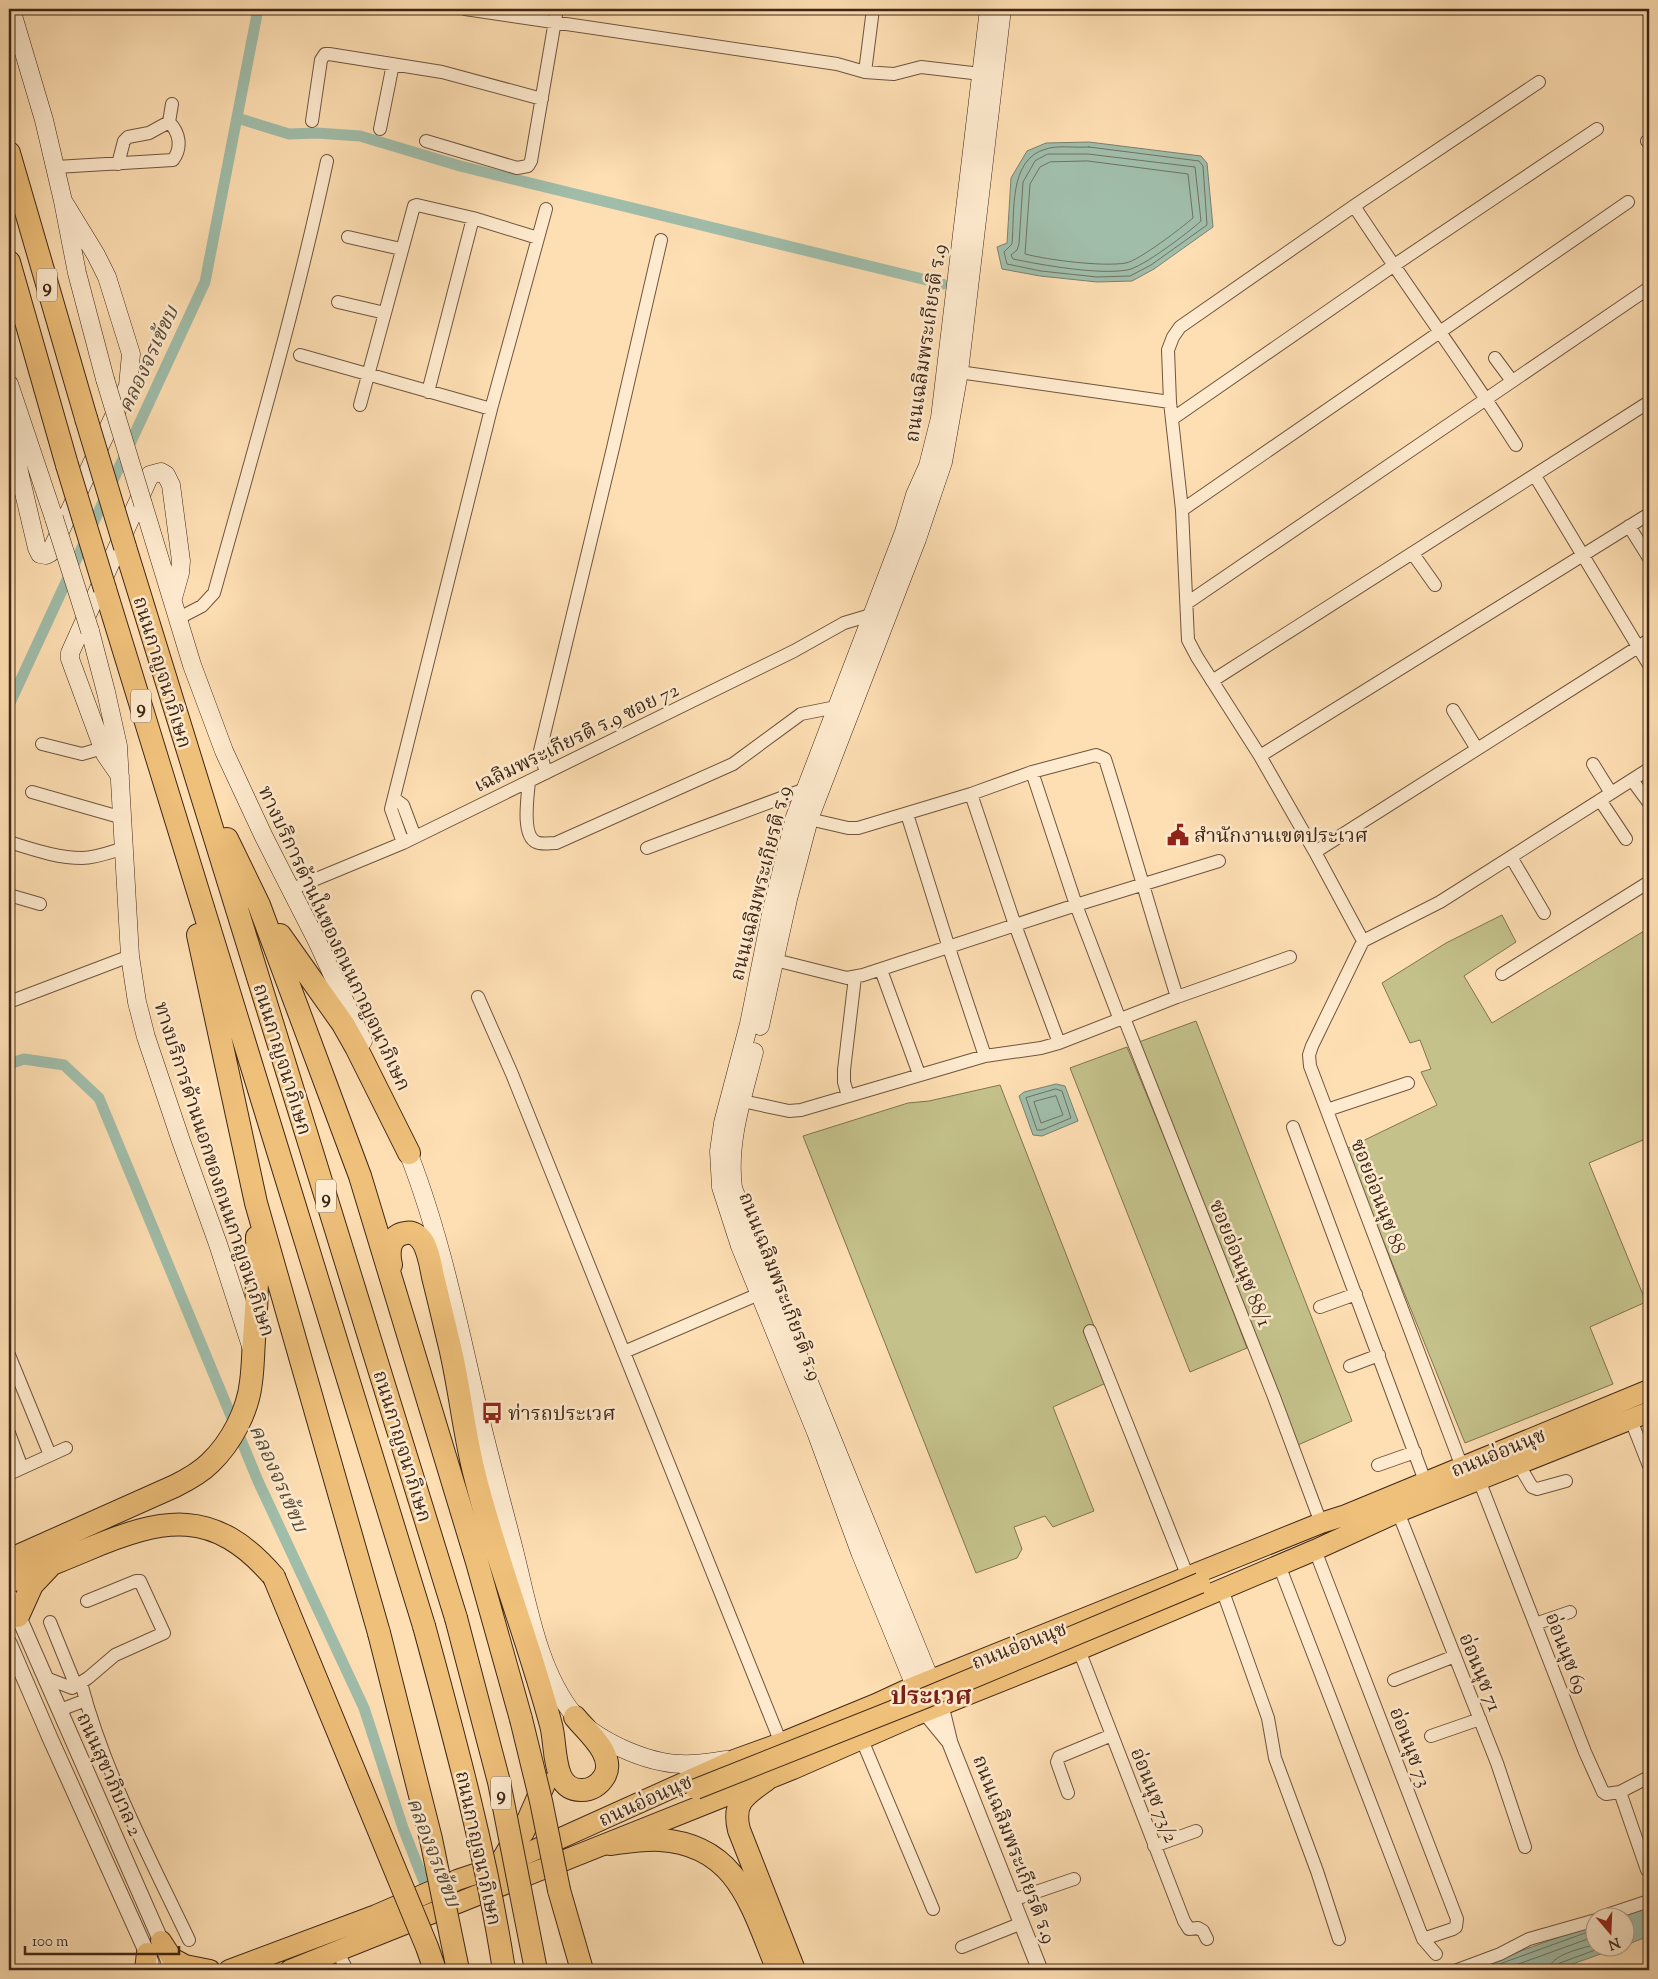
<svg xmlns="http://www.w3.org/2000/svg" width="1658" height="1979" viewBox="0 0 1658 1979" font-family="'Sorts Mill Goudy','Noto Serif Thai',serif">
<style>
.green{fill:#c4c18a;stroke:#827450}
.water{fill:#a0bdaa;stroke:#79816f}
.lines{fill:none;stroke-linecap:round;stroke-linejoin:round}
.shore{stroke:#707260;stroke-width:1}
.canal{stroke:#a0bdaa;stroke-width:11}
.minor-casing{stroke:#6f553e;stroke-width:14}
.tertiary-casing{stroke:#6f553e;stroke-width:17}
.secondary-casing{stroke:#3f2717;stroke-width:19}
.primary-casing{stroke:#3f2717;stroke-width:22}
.motorway-casing{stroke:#3f2717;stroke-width:24}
.minor{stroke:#feeace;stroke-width:12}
.tertiary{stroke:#feeace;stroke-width:15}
.secondary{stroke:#feeace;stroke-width:18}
.primary{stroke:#efc07a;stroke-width:20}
.motorway{stroke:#efc07a;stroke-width:22}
.secondary-bridge-casing{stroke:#3f2717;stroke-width:19;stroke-linecap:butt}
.primary-bridge-casing{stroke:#3f2717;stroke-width:22;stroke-linecap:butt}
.motorway-bridge-casing{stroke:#3f2717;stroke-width:24;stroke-linecap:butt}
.secondary-bridge{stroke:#feeace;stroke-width:18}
.primary-bridge{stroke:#efc07a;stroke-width:20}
.motorway-bridge{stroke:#efc07a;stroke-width:22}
.labels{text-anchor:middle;stroke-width:5;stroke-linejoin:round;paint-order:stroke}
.shield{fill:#feeace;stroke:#78624e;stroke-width:1}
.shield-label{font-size:19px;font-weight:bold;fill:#3f2717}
.street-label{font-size:20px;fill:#3f2717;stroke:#feeace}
.poi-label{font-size:20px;fill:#3f2717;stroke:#feeace;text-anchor:start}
.water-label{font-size:21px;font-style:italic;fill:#574c3c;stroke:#feeace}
.district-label{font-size:25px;font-weight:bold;fill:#7a1f14;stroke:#feeace}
</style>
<rect width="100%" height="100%" fill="#fedfb3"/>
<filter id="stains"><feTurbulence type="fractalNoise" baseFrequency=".004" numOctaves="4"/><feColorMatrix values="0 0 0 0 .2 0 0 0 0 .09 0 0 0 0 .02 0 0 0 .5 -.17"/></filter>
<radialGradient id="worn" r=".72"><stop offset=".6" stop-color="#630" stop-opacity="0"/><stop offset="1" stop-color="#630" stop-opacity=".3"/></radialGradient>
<path class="green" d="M1502 915 1516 942 1464 976 1492 1023 1649 928V1152L1643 1140 1589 1163 1646 1302 1590 1327 1613 1384 1465 1443 1346 1149 1437 1105 1421 1072 1431 1069 1420 1040 1410 1043 1382 983 1446 943Z
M1196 1021 1352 1421 1298 1445 1139 1042Z
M1127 1047 1196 1214 1247 1348 1190 1372 1070 1068Z
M1000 1085 1094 1326 1083 1331 1106 1383 1053 1407 1094 1511 1053 1527 1045 1516 1014 1527 1022 1549 1017 1558 976 1573 803 1136 908 1103 929 1101Z"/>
<path class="water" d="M1089 142 1201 156 1207 163 1213 227 1154 269 1132 281 1097 282 1040 276 1002 269 997 247 1007 243 1011 178 1027 151 1046 143Z
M1056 1084 1065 1086 1078 1121 1042 1136 1033 1135 1019 1096 1024 1092Z
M1649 1904V1936L1626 1945V1916H1616Z
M1595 1924 1596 1946 1621 1947 1555 1970H1468Z"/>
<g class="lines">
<path class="shore" d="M1089 147 1199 161 1203 166 1207 225 1151 265 1130 276 1097 277 1041 271 1007 264 1004 252 1012 244C1015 213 1008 159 1046 149 1058 145 1075 148 1089 147Z
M1048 154H1088L1195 167 1201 221C1189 232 1142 268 1127 270 1098 275 1042 265 1013 259L1011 255 1017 250 1019 244 1023 182 1035 161Z
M1088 161 1188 174 1193 218C1181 228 1140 260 1126 263 1103 267 1048 260 1025 254L1030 184 1040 167 1050 162Z
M1056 1089 1062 1091 1071 1118 1042 1130H1037L1026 1098Z
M1056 1096 1063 1115 1041 1123 1034 1102Z
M1483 1970 1596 1929
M1502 1970 1596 1936
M1549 1970C1550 1954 1582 1949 1596 1944
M1556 1970V1966L1560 1963 1606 1946"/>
<path class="canal" d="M237 118 289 134 317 133 360 136 460 166 943 284
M9 705 205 282 258 9
M9 1064 24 1059 64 1065 99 1098 258 1481 364 1708 403 1828 430 1897"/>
<g class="minor-casing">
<path id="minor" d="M465 9 837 64 865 72 879 73 894 74 921 67 981 74
M865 72 873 9
M312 121 321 60 325 54H329L442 72 542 99
M380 129 393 64
M426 141 517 168 528 166 531 161 557 9
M1647 141 1649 140
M118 164 124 141 128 137 149 133 169 122
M56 167 173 160C182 148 180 133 169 122L172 104
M1354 206C1407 287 1464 364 1516 445
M348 237 401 249
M338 302 385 313
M300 355 491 409
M1495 358 1512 381
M959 372 1170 402
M428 392 473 218
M360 405 414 206 417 205 473 218 538 238
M1172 419 1393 266 1597 129
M1535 476 1649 665
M1182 510 1628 202
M1629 526 1649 558
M1413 554 1435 585
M1187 603 1649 288
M179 618 202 606 214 593C254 449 296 307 327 161
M1212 681 1649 402
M1453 710 1477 749
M42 744 82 754 103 748
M1260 756 1649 514
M1593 764 1611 793
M1032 772 1076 905 1120 1020
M546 773 540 751 613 448 661 240
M1632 780 1649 803
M529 781C528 795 521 835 536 842 542 845 549 843 556 843L733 764 801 714 836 707
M32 792 123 818
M971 794 1015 925 1059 1043
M395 799 403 805 415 837
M1600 800 1626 839
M907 814 949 948 985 1056
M809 819 848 828H858L971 794 1032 772 1096 755 1105 759C1130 838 1152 918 1177 997
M9 842C32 849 57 858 82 858 96 858 111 852 124 848
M403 843 391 809 491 409 546 209
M647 848 805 789
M1315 852 1649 640
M1511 857 1544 913
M292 889 403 843 794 651 844 623 874 614
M9 895 40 904
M1363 941 1315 852 1260 756 1197 657 1188 640 1182 510 1170 402 1168 350 1173 337 1180 327 1354 206 1539 82
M1363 941 1312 1046 1309 1055 1310 1066 1462 1467
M1363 941 1440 902 1649 769
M775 960 847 978 863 975 1076 905 1219 861
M881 970 919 1074
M1502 974 1649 882
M478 997 512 1074 781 1743
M9 1002 130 956
M1124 1018 1274 1397 1321 1523
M848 1096 844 1082V1070L855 977
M742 1101 789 1111 801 1110 985 1056 1041 1048 1059 1043 1177 997 1290 957
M1327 1110 1408 1083
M1293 1127 1425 1481
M1320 1307 1356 1294
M1090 1331 1188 1577
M624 1352 759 1294
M9 1355 50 1455
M1350 1366 1379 1355
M1631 1420 1649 1466
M9 1433 22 1468
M1378 1465 1415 1452
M1519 1465 1532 1487 1537 1489 1566 1481
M9 1474 66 1448
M1479 1480 1585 1752 1603 1792 1606 1794 1620 1792 1649 1777
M1398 1512 1497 1763 1525 1847
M1315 1550 1457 1919 1456 1927 1453 1929 1423 1939
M1279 1565 1423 1939 1436 1954
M1222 1589 1268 1718 1275 1758 1317 1871 1339 1939
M50 1622 76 1686
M1535 1624 1570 1612
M1079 1650 1184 1921 1189 1929 1198 1928 1203 1931 1207 1939
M46 1678 72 1688 88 1678 115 1655 164 1633 140 1581H136L87 1601
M1394 1680 1455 1656
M81 1683C105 1774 149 1856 189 1940
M60 1710 86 1700
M1431 1736 1480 1719
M862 1740 933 1909
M1620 1792 1647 1870
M1068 1793 1057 1762 1059 1757 1112 1735
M1154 1846 1196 1831
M1013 1900 1074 1879
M1604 1916 1649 1901
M962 1947 1022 1923
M337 1951 347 1970
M1457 1970 1500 1954 1529 1939 1596 1920"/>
</g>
<g class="tertiary-casing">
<path id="tertiary" d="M9 1595 161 1941 172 1970
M9 1643 50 1738 151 1962
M941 1706 950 1743 1040 1970
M925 1712 948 1740"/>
</g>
<g class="secondary-casing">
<path id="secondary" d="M11 9 44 120 63 201 77 273 105 379
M9 384 54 518
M9 429 37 548 40 554 46 555 50 553 128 386 131 354 107 277 96 255 63 201
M143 504 192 665 224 751 264 837 318 943 363 1041
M90 631 106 692 118 746 130 956 137 1002 146 1037 181 1141 218 1244 251 1346
M120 776 105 754 70 659V653L150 475 161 472 166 475 171 485 181 561 180 573 173 598
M760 1026 788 899 809 819 917 539 943 462 959 372 1002 9
M754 1052C743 1096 727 1142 733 1188L782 1316 935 1692
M404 1142C439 1228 457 1318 478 1409 489 1456 502 1503 514 1550 528 1605 538 1671 574 1715 596 1741 647 1763 681 1764 696 1765 711 1762 727 1760
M920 1698 860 1552 816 1432 740 1246 721 1187 719 1151 723 1123 749 1024 771 914 795 817 904 532 915 495 928 466 940 418 989 9"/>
</g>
<g class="primary-casing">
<path id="primary" d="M161 1941 172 1958 185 1965 210 1970
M145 1970 147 1953
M229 1970 376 1915 457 1880 499 1866 734 1760 781 1743 876 1704 904 1691 1321 1523 1346 1515 1649 1390
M290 1970 793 1769 914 1716 1069 1654 1315 1550 1398 1512 1649 1412"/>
</g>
<g class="motorway-casing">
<path id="motorway" d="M9 153 86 418
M9 262 67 465
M125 547 456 1618
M105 589 424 1626
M227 839 259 905 360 1176 477 1562 521 1719
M198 935 256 1203 379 1633
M280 935 343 1024 356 1047 409 1153
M391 1265C388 1252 389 1235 406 1233 414 1231 421 1238 424 1244 429 1254 431 1266 433 1277 439 1300 444 1323 450 1347 460 1389 464 1434 475 1476 496 1560 529 1642 551 1725 557 1746 551 1791 582 1790 591 1790 599 1785 604 1777 617 1756 587 1732 575 1717
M9 1560 175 1486C187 1480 200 1473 210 1463 231 1443 248 1411 251 1382 253 1368 253 1354 254 1340 257 1305 258 1272 257 1237
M9 1582C34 1571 60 1561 86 1550 164 1517 214 1507 274 1577
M18 1616 32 1585 49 1567
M766 1780C745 1795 732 1802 739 1830L794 1970
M610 1844C626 1842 644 1839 660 1840 739 1845 752 1909 778 1970
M499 1866 509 1849 523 1832 544 1784
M559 1890 582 1970"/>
</g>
<use href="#minor" class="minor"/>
<use href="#tertiary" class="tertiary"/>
<use href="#secondary" class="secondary"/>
<use href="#primary" class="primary"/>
<use href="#motorway" class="motorway"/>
<g class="secondary-bridge-casing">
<path id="secondary-bridge" d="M105 379 143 504
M54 518 90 631"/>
</g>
<g class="primary-bridge-casing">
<path id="primary-bridge" d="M696 1789 925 1698 1200 1583"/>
</g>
<g class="motorway-bridge-casing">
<path id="motorway-bridge" d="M86 418 125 547
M67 465 105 589
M274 1577 427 1947 435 1970
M456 1618 499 1782 536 1970
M424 1626C455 1740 486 1853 504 1970
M379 1633 431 1839 458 1970
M521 1719 541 1801 559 1890"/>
</g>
<use href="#secondary-bridge" class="secondary-bridge"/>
<use href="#primary-bridge" class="primary-bridge"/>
<use href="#motorway-bridge" class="motorway-bridge"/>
</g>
<defs>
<g id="civic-bare" transform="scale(1.725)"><path d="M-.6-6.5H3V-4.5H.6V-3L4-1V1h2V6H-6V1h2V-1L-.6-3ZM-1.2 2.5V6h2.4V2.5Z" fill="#8f2418" stroke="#feeace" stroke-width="2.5" paint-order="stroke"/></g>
<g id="bus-bare" transform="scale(1.725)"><path d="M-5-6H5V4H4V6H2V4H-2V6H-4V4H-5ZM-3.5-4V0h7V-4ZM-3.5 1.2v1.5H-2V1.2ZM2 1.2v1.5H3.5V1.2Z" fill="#8f2418" stroke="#feeace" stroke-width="2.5" paint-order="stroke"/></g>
</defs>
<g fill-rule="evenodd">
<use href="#civic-bare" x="1178" y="835"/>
<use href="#bus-bare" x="492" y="1413"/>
</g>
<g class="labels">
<g class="shield">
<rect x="37" y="268.5" width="20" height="33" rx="4"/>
<rect x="131" y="689.5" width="20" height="33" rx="4"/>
<rect x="316" y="1179.5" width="20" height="33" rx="4"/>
<rect x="491" y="1776.5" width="20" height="33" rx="4"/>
</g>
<g class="shield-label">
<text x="47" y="292">9</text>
<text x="141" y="713">9</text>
<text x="326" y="1203">9</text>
<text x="501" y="1800">9</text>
</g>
<g class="street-label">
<text transform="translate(925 343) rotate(-82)" y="7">ถนนเฉลิมพระเกียรติ ร.9</text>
<text transform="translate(163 672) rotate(73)" y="7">ถนนกาญจนาภิเษก</text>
<text transform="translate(576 737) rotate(-26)" y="7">เฉลิมพระเกียรติ ร.9 ซอย 72</text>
<text transform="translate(760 883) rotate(-76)" y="7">ถนนเฉลิมพระเกียรติ ร.9</text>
<text transform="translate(335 938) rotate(65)" y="7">ทางบริการด้านในของถนนกาญจนาภิเษก</text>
<text transform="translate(283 1059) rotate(73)" y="7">ถนนกาญจนาภิเษก</text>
<text transform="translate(215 1169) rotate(72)" y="7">ทางบริการด้านนอกของถนนกาญจนาภิเษก</text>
<text transform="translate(1379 1196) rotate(69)" y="7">ซอยอ่อนนุช 88</text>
<text transform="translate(1241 1263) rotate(68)" y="7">ซอยอ่อนนุช 88/1</text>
<text transform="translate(781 1286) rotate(69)" y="7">ถนนเฉลิมพระเกียรติ ร.9</text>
<text transform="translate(403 1446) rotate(73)" y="7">ถนนกาญจนาภิเษก</text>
<text transform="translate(1498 1452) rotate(-22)" y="7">ถนนอ่อนนุช</text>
<text transform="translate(1019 1645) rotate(-21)" y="7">ถนนอ่อนนุช</text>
<text transform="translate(1567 1653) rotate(69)" y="7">อ่อนนุช 69</text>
<text transform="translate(1481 1672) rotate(68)" y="7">อ่อนนุช 71</text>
<text transform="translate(1411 1747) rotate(69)" y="7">อ่อนนุช 73</text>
<text transform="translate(110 1774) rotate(66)" y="7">ถนนสุขาภิบาล 2</text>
<text transform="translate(1155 1795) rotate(69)" y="7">อ่อนนุช 73/2</text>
<text transform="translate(645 1800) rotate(-24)" y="7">ถนนอ่อนนุช</text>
<text transform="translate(479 1848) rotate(78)" y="7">ถนนกาญจนาภิเษก</text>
<text transform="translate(1015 1849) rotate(69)" y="7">ถนนเฉลิมพระเกียรติ ร.9</text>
</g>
<g class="poi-label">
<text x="1194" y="842">สำนักงานเขตประเวศ</text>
<text x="508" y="1420">ท่ารถประเวศ</text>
</g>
<g class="water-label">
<text transform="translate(148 359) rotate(-65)" y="7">คลองจรเข้ขบ</text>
<text transform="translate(279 1478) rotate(66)" y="7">คลองจรเข้ขบ</text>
<text transform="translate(434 1852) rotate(69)" y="7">คลองจรเข้ขบ</text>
</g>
<g class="district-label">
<text x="931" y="1704">ประเวศ</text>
</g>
</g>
<rect width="1658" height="1979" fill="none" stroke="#fedfb3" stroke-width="30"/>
<rect x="10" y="10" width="1638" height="1959" fill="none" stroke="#3f2717" stroke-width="2.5"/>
<rect x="15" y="15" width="1628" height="1949" fill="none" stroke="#3f2717"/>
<g transform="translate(1610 1932) rotate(161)"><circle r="24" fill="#feeace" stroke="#b29c85"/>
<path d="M0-4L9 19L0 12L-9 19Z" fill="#8f2418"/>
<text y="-8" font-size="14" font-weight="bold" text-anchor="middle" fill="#3f2717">N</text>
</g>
<path d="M25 1946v8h154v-8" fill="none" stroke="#3f2717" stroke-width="2.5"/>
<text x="32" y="1946" font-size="15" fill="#3f2717" stroke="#feeace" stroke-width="4" paint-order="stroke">100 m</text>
<rect width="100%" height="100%" filter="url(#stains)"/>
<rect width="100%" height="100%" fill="url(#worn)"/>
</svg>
